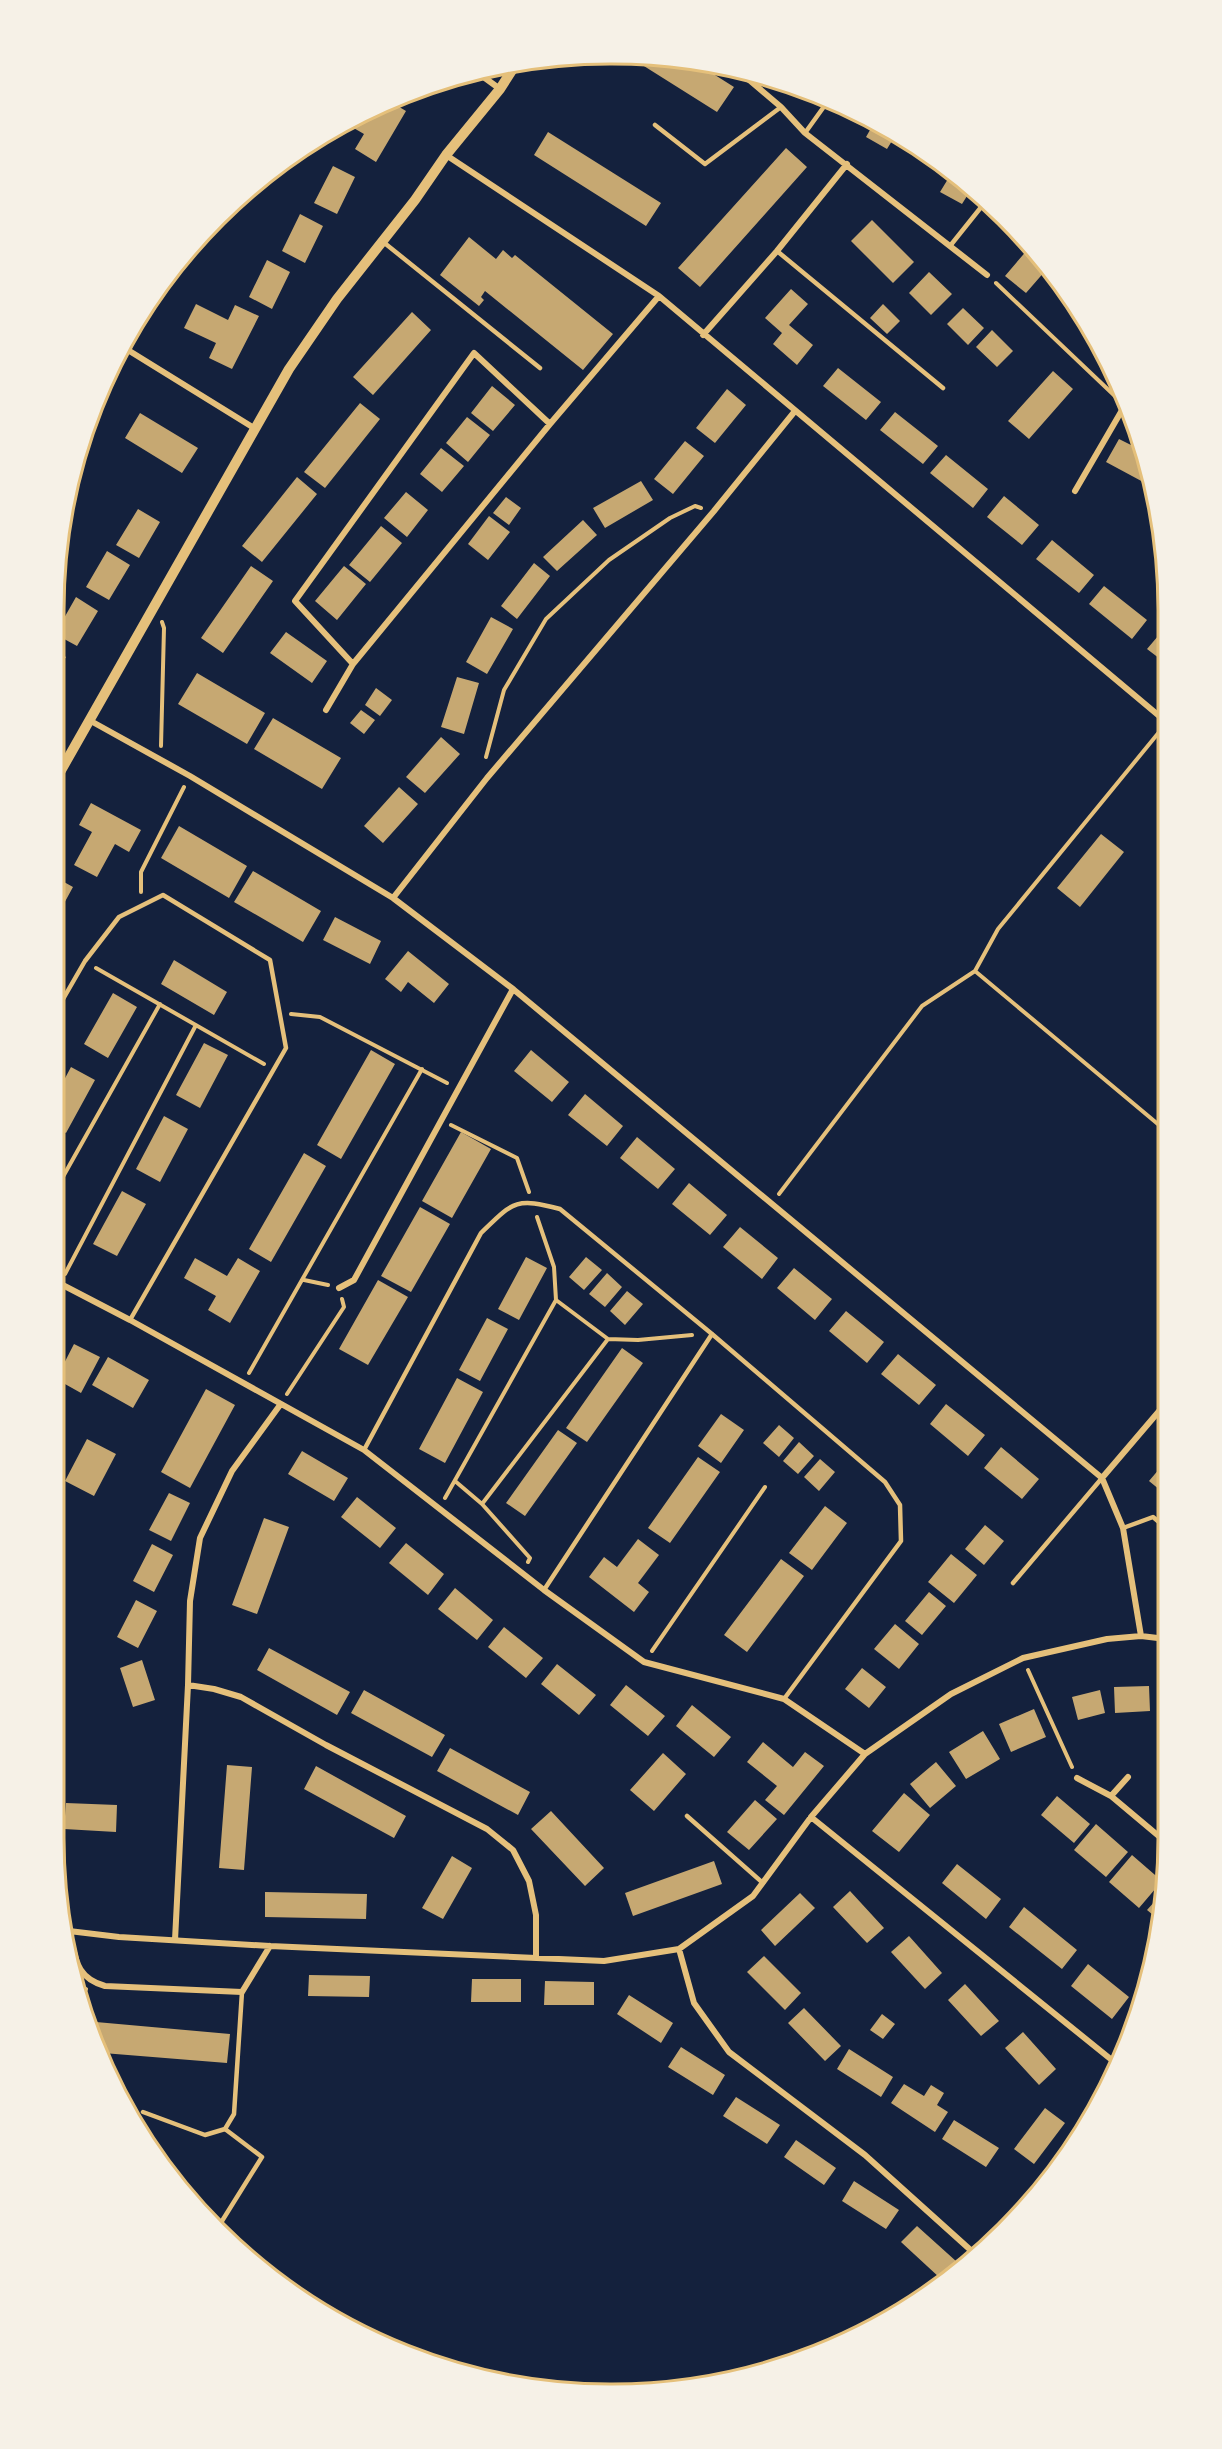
<svg xmlns="http://www.w3.org/2000/svg" width="1222" height="2449" viewBox="0 0 1222 2449" font-family="Ubuntu,sans-serif">
<style>
.building{fill:#c6a872}
.lines{fill:none;stroke-linecap:round;stroke-linejoin:round}
.path{stroke:#e5c07b;stroke-width:4}
.service{stroke:#e5c07b;stroke-width:4.5}
.minor{stroke:#e5c07b;stroke-width:6}
.tertiary{stroke:#e5c07b;stroke-width:10}
.rim{fill:none;stroke:#e5c07b;stroke-width:3}
</style>
<rect width="100%" height="100%" fill="#14213d"/>
<path class="building" d="M647 55 696 63 734 87 717 112 628 56Z
M391 102 406 111 376 162 355 149 364 134 345 123 372 111 376 113 380 107Z
M874 123 895 136 887 149 866 137Z
M548 132 661 203 646 226 534 155Z
M786 148 807 167 700 287 678 268Z
M333 166 355 177 337 214 314 203Z
M951 174 972 188 962 204 940 192Z
M300 214 323 226 305 263 282 251Z
M872 220 914 262 893 283 851 241Z
M469 237 496 259 503 250 512 258 515 255 613 334 583 370 485 291 481 297 484 300 479 306 440 275Z
M1028 249 1046 270 1026 293 1005 276Z
M267 260 290 272 272 309 249 297Z
M929 272 952 294 931 315 909 293Z
M791 289 808 304 789 325 813 345 797 365 773 344 782 333 765 318Z
M196 304 228 320 235 305 259 316 232 369 209 358 216 343 184 328Z
M883 304 900 321 887 334 870 318Z
M963 308 984 328 968 345 947 324Z
M412 312 431 330 373 395 353 377Z
M992 330 1013 351 997 367 976 347Z
M838 368 881 402 866 420 823 386Z
M1053 371 1073 389 1029 439 1008 421Z
M492 386 515 405 493 431 471 413Z
M727 389 746 405 715 443 696 428Z
M360 403 380 419 325 488 304 472Z
M895 412 938 446 923 464 880 430Z
M140 413 198 448 182 473 125 438Z
M467 417 490 435 468 462 446 443Z
M1119 439 1143 451 1149 475 1145 483 1106 462Z
M685 441 704 456 673 494 654 479Z
M441 448 464 466 442 492 420 474Z
M946 455 988 489 973 508 930 473Z
M297 477 317 494 262 562 242 546Z
M641 481 653 500 605 528 593 508Z
M406 492 428 510 407 537 384 518Z
M1004 496 1039 525 1022 545 987 517Z
M506 497 521 508 509 525 493 513Z
M138 509 160 522 139 558 116 545Z
M489 516 510 532 488 560 468 544Z
M583 520 597 535 557 571 543 557Z
M381 526 402 543 370 582 349 565Z
M1052 540 1094 575 1079 593 1036 559Z
M107 551 130 565 109 600 86 587Z
M534 563 550 576 517 619 501 606Z
M251 566 273 581 223 653 201 638Z
M344 566 366 584 337 620 315 601Z
M1104 586 1147 620 1132 639 1089 604Z
M76 597 98 611 77 646 55 634Z
M491 617 513 629 487 674 466 662Z
M1164 629V662L1147 649Z
M286 632 327 661 312 683 270 653Z
M55 650 66 657 55 675Z
M197 673 265 713 247 744 178 704Z
M457 677 479 683 464 734 441 727Z
M376 688 392 700 380 716 365 705Z
M361 710 375 720 364 734 350 723Z
M273 718 341 758 322 789 254 749Z
M441 737 460 754 425 793 406 777Z
M399 787 418 804 383 843 364 826Z
M91 803 141 830 129 852 115 844 97 877 74 865 92 832 79 825Z
M179 826 247 866 229 898 161 858Z
M1101 834 1124 852 1080 907 1057 888Z
M253 871 321 911 303 942 234 902Z
M55 877 73 887 55 920Z
M335 917 381 941 370 964 323 940Z
M408 951 449 984 434 1003 408 982 401 992 385 979Z
M174 960 227 992 214 1015 161 984Z
M113 993 137 1007 108 1058 84 1044Z
M204 1043 228 1055 200 1108 176 1095Z
M371 1050 395 1064 341 1159 317 1145Z
M531 1050 569 1082 552 1102 514 1071Z
M71 1067 95 1080 66 1133 55 1127V1097Z
M585 1094 623 1126 607 1146 568 1115Z
M164 1116 188 1129 160 1182 136 1169Z
M461 1132 491 1149 452 1218 422 1201Z
M637 1137 675 1169 658 1189 620 1158Z
M304 1153 326 1166 271 1262 249 1249Z
M689 1183 727 1215 710 1235 672 1204Z
M122 1191 146 1204 117 1256 93 1244Z
M420 1207 450 1224 411 1292 381 1276Z
M740 1227 778 1258 762 1279 723 1247Z
M526 1257 547 1268 519 1320 498 1309Z
M586 1257 602 1270 584 1290 569 1277Z
M195 1258 227 1276 238 1258 260 1271 230 1323 208 1310 216 1296 184 1278Z
M794 1268 832 1299 815 1320 777 1288Z
M607 1273 622 1287 605 1307 589 1294Z
M378 1280 408 1297 368 1365 339 1349Z
M627 1291 643 1304 625 1325 610 1311Z
M846 1311 884 1342 867 1363 829 1331Z
M487 1318 508 1329 480 1381 459 1370Z
M74 1344 100 1357 81 1393 56 1379Z
M622 1348 643 1363 587 1442 566 1428Z
M898 1354 936 1385 919 1405 881 1374Z
M108 1357 149 1380 133 1408 92 1385Z
M457 1378 483 1392 445 1463 419 1449Z
M206 1389 235 1405 190 1488 161 1472Z
M946 1404 985 1435 968 1456 930 1424Z
M721 1414 744 1430 721 1463 698 1446Z
M779 1425 794 1438 779 1457 763 1443Z
M558 1430 577 1443 525 1516 506 1503Z
M87 1439 116 1454 94 1496 65 1481Z
M799 1442 814 1456 798 1474 783 1461Z
M1001 1447 1039 1479 1022 1499 984 1468Z
M302 1451 348 1478 334 1501 288 1474Z
M698 1457 720 1472 670 1543 648 1528Z
M820 1459 835 1472 819 1491 804 1477Z
M1166 1461V1495L1149 1481Z
M169 1493 190 1503 171 1541 149 1530Z
M357 1497 396 1528 380 1548 341 1517Z
M825 1506 847 1523 812 1570 789 1553Z
M264 1518 289 1527 257 1614 232 1605Z
M985 1525 1004 1541 984 1565 965 1549Z
M638 1539 659 1555 638 1583 649 1592 634 1612 589 1577 604 1557 617 1567Z
M406 1543 444 1574 428 1595 389 1563Z
M152 1544 173 1555 154 1592 133 1581Z
M951 1554 977 1575 954 1603 928 1582Z
M781 1559 804 1576 747 1652 724 1635Z
M455 1588 493 1620 477 1640 438 1609Z
M929 1592 946 1606 922 1635 905 1621Z
M136 1600 157 1611 138 1648 117 1637Z
M895 1624 919 1644 899 1669 874 1649Z
M504 1627 543 1658 526 1678 488 1647Z
M269 1648 350 1692 337 1715 257 1670Z
M142 1660 155 1700 133 1707 120 1668Z
M557 1664 596 1695 579 1715 541 1684Z
M862 1668 886 1687 869 1708 845 1689Z
M1162 1681 1166 1682V1710L1160 1709Z
M626 1685 665 1716 648 1736 610 1705Z
M1149 1686 1150 1711 1115 1713 1114 1687Z
M364 1690 445 1735 432 1757 351 1713Z
M1100 1690 1105 1713 1078 1720 1072 1697Z
M692 1705 731 1737 714 1757 676 1726Z
M1034 1709 1046 1737 1011 1752 999 1724Z
M983 1731 1000 1759 966 1779 949 1752Z
M763 1742 793 1767 805 1752 824 1766 784 1815 765 1800 777 1786 747 1762Z
M450 1748 530 1792 518 1815 437 1771Z
M663 1753 686 1774 654 1811 630 1790Z
M936 1762 956 1786 930 1808 910 1784Z
M227 1765 252 1767 244 1870 219 1868Z
M316 1766 406 1816 394 1838 304 1789Z
M904 1793 930 1815 899 1852 872 1831Z
M1057 1796 1090 1824 1074 1843 1041 1815Z
M755 1800 777 1819 749 1850 727 1832Z
M66 1803 117 1805 116 1832 64 1829Z
M551 1811 604 1868 585 1886 531 1829Z
M1096 1824 1128 1852 1106 1877 1074 1850Z
M1132 1855 1162 1881 1139 1908 1109 1882Z
M452 1856 472 1868 443 1919 422 1908Z
M714 1861 722 1884 633 1916 625 1893Z
M957 1864 1001 1899 986 1919 942 1883Z
M850 1891 884 1928 867 1943 833 1907Z
M1164 1891 1159 1920 1147 1910Z
M265 1892 367 1894 366 1919 265 1917Z
M800 1893 815 1908 775 1946 761 1930Z
M1024 1907 1077 1950 1062 1969 1009 1927Z
M909 1936 942 1973 925 1989 891 1952Z
M764 1956 801 1993 785 2010 747 1972Z
M1088 1964 1129 1997 1112 2019 1071 1986Z
M309 1975 370 1976 369 1997 308 1996Z
M472 1979H521V2002H471Z
M545 1981 594 1982V2005H544Z
M965 1984 999 2021 981 2036 948 2000Z
M629 1995 673 2023 661 2043 617 2014Z
M804 2008 841 2046 825 2061 788 2023Z
M882 2014 895 2024 883 2039 870 2030Z
M96 2022 230 2034 227 2063 103 2053 94 2037Z
M1023 2032 1056 2069 1039 2085 1005 2048Z
M681 2047 725 2075 713 2095 668 2067Z
M849 2049 893 2077 881 2097 837 2069Z
M904 2084 924 2096 931 2085 944 2093 937 2105 948 2112 935 2132 891 2103Z
M736 2097 780 2125 767 2144 723 2116Z
M1045 2108 1065 2123 1034 2164 1014 2149Z
M954 2120 999 2148 986 2167 942 2139Z
M796 2140 836 2168 824 2185 784 2157Z
M854 2181 899 2210 886 2229 842 2201Z
M917 2226 957 2262 940 2278 901 2242Z"/>
<g class="lines">
<path class="path" d="M996 283 1117 398
M1160 731 998 929 975 971 1165 1130
M161 746 164 628 162 622
M486 757 504 690 546 619 609 560 670 518 695 506 701 508
M141 892V872L184 787
M96 968 264 1064
M291 1014 320 1017 447 1083
M451 1125 517 1158 529 1192
M55 1191 160 1004
M779 1194 922 1006 975 971
M65 1274 196 1025
M304 1280 328 1285
M556 1300 608 1339 638 1340 692 1335
M249 1373 422 1069
M287 1394 344 1307 342 1299
M455 1481 482 1504
M445 1498 556 1300 554 1267 537 1217
M528 1562 530 1558 482 1504 608 1339
M652 1651 765 1487
M1028 1670 1072 1767
M81 1999 86 1989"/>
<path class="service" d="M655 125 705 164 781 107
M805 133 828 101
M382 241 540 368
M950 246 986 201
M777 251 943 388
M55 1013 85 961 119 917 163 895 270 960 286 1048 130 1320
M364 1450 481 1233C513 1202 515 1197 560 1209L712 1334 885 1482 900 1505 901 1541 784 1699
M1123 1528 1153 1517 1166 1528
M1013 1583 1102 1478
M544 1590 712 1334
M687 1816 763 1883
M143 2112 205 2135 225 2129 234 2114 242 1992
M217 2229 262 2157 225 2129"/>
<path class="minor" d="M478 73 500 89
M741 73 781 107 805 133 987 275
M446 155 659 296 1164 720
M703 335 777 251 847 164
M123 347 254 428
M550 424 474 353 295 601 353 664 550 424 659 296
M1075 491 1125 405
M326 710 353 664
M89 720 190 776 393 898 513 989 1102 1478 1123 1528 1141 1636
M393 898 487 778 714 511 795 411
M55 1281 130 1320 364 1450 544 1590 644 1662 784 1699 865 1754
M339 1288 354 1280 513 989
M1102 1478 1166 1403
M188 1685 214 1689 241 1697 326 1745 487 1829 513 1850 529 1881 536 1915V1956
M1077 1778 1111 1796 1167 1843
M1111 1796 1128 1777
M811 1817 1118 2065
M69 1931 119 1937 270 1946 604 1961 679 1949 753 1896 811 1817 865 1754 951 1694 1023 1658 1107 1639 1141 1636 1166 1639
M70 1935C76 1961 77 1978 105 1986L242 1992 270 1946
M175 1940 188 1685 190 1601 200 1538 232 1471 280 1405
M679 1949 694 2003 729 2052 865 2155 975 2254
M993 2241 1033 2192"/>
<path class="tertiary" d="M55 781 289 369 337 299 415 200 446 155 500 89 516 64"/>
</g>
<path d="M0 0H1222V2449H0ZM610 64H612A546 546 0 0 1 1158 610V1838A546 546 0 0 1 612 2384H610A546 546 0 0 1 64 1838V610A546 546 0 0 1 610 64Z" fill="#f6f1e7" fill-rule="evenodd"/>
<path class="rim" d="M610 64H612A546 546 0 0 1 1158 610V1838A546 546 0 0 1 612 2384H610A546 546 0 0 1 64 1838V610A546 546 0 0 1 610 64Z"/>
</svg>
